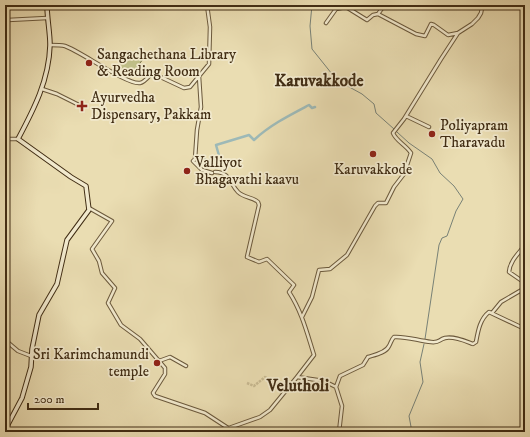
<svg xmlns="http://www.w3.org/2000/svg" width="530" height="437" viewBox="0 0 530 437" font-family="'IM FELL DW Pica',serif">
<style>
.green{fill:#bfbe87;stroke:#80764e}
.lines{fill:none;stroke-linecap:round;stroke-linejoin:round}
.stream{stroke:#788176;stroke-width:1}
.canal{stroke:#9db9b7;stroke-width:2.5}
.minor-tunnel{stroke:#c8ba92;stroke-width:2.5;stroke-dasharray:2.5 1;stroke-linecap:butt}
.minor-casing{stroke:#6b593c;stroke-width:4.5}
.secondary-casing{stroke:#412d14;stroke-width:5.5}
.minor{stroke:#f1e9cd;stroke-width:2.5}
.secondary{stroke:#f1e9cd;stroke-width:3.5}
.poi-dot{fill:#8f2418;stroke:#f1e9cd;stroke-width:1.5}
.labels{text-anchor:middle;stroke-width:3.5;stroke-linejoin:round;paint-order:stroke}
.poi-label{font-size:15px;fill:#412d14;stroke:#f1e9cd;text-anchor:start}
.quarter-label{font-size:17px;font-weight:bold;fill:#412d14;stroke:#f1e9cd}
</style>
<rect width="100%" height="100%" fill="#eaddb2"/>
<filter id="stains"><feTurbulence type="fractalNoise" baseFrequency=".005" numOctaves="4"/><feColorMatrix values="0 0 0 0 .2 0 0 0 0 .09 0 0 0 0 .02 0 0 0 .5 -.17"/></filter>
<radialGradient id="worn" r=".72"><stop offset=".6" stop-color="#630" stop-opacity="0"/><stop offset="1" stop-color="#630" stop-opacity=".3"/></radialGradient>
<path class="green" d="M130 51 143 59 131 76 119 67Z"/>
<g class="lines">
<path class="stream" d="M312 5 310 26 312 49 332 74 342 83 362 94 374 104 376 113 394 129
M397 132 409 143 432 159 440 173 454 186 463 199 456 211 447 236 442 238 439 245 425 339
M412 432 409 416 423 382 420 362 424 344"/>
<path class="canal" d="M201 158 208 161 220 159 216 145 249 135 254 140C270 125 290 115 309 105L312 108 315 107"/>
<path class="minor-tunnel" d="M247 383 254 386 265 377 286 390"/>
<g class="minor-casing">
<path id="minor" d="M524 5 525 6
M378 14 383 7 388 5
M5 17 8 20 47 18
M326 23 336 9 346 7 367 20 373 15 378 14 416 34 425 36 431 24 434 25 448 35 458 33
M50 45C55 45 61 45 65 46 80 51 127 85 140 83 145 82 149 76 152 73L184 88 190 87 209 64 210 27 207 5
M199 76 201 107 197 130 195 159 193 161 202 170 212 173
M42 89 57 94 79 105
M406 116 429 127
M5 139H18
M215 172C230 172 230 184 238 192 244 198 253 197 258 202L259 205 247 257 259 262 267 259 294 285 289 292C302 312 307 333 314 355L297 377
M89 208 112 221 92 249 99 261 102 273 115 288 108 303 121 325 140 339 165 368V374L153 393 155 396 205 413 228 428
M525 245C518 254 510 261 509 272L525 283
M492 313 501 302 525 288
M302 317 312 297 319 270 330 269 347 255 375 206 378 203H386L394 187 404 174 411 153C406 145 396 141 393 133L404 119 441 59 458 33 472 24 478 18 481 13 482 8 484 5
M5 340 18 351 31 356
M159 361 170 357 186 366
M336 387 340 376 363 365 368 357C374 355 386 353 389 346 391 343 391 340 394 337 406 336 419 341 431 342 440 343 438 340 445 338 454 336 465 341 473 344L476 342C478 331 480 319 489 312L525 329
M221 432 226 429 260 417 270 410 297 377 324 381 336 387 342 406 339 432"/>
</g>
<g class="secondary-casing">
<path id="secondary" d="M5 430 22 398 31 367 32 349 39 315 57 284 67 240 89 210 86 186 71 177 18 139C34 109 49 80 50 45 50 32 47 18 47 5"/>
</g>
<use href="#minor" class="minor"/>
<use href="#secondary" class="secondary"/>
</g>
<g class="poi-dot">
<circle cx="89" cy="63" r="4"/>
<path d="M80 100h4v4h4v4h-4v4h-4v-4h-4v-4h4z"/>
<circle cx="432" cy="134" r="4"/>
<circle cx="373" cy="154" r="4"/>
<circle cx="187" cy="171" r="4"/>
<circle cx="157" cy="363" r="4"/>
</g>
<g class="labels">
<g class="poi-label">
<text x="97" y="59">Sangachethana Library<tspan x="97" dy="17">&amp; Reading Room</tspan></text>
<text x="91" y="102">Ayurvedha<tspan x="91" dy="17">Dispensary, Pakkam</tspan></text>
<text x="440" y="130">Poliyapram<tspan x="440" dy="17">Tharavadu</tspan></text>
<text x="195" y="167">Valliyot<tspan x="195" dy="17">Bhagavathi kaavu</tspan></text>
<text x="373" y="174" text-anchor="middle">Karuvakkode</text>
<text x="149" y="359" text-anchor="end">Sri Karimchamundi<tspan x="149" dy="17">temple</tspan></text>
</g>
<g class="quarter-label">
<text x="319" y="86">Karuvakkode</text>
<text x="298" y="391">Velutholi</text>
</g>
</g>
<rect width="530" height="437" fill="none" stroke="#eaddb2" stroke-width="20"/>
<rect x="6" y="6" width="518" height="425" fill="none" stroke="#412d14" stroke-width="2"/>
<rect x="10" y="10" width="510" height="417" fill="none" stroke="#412d14"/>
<path d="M28 403v6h70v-6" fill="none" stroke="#412d14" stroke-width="2"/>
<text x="34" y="403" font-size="12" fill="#412d14" stroke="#f1e9cd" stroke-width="3" paint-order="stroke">200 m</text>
<rect width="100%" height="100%" filter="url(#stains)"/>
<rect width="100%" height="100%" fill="url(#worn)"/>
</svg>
